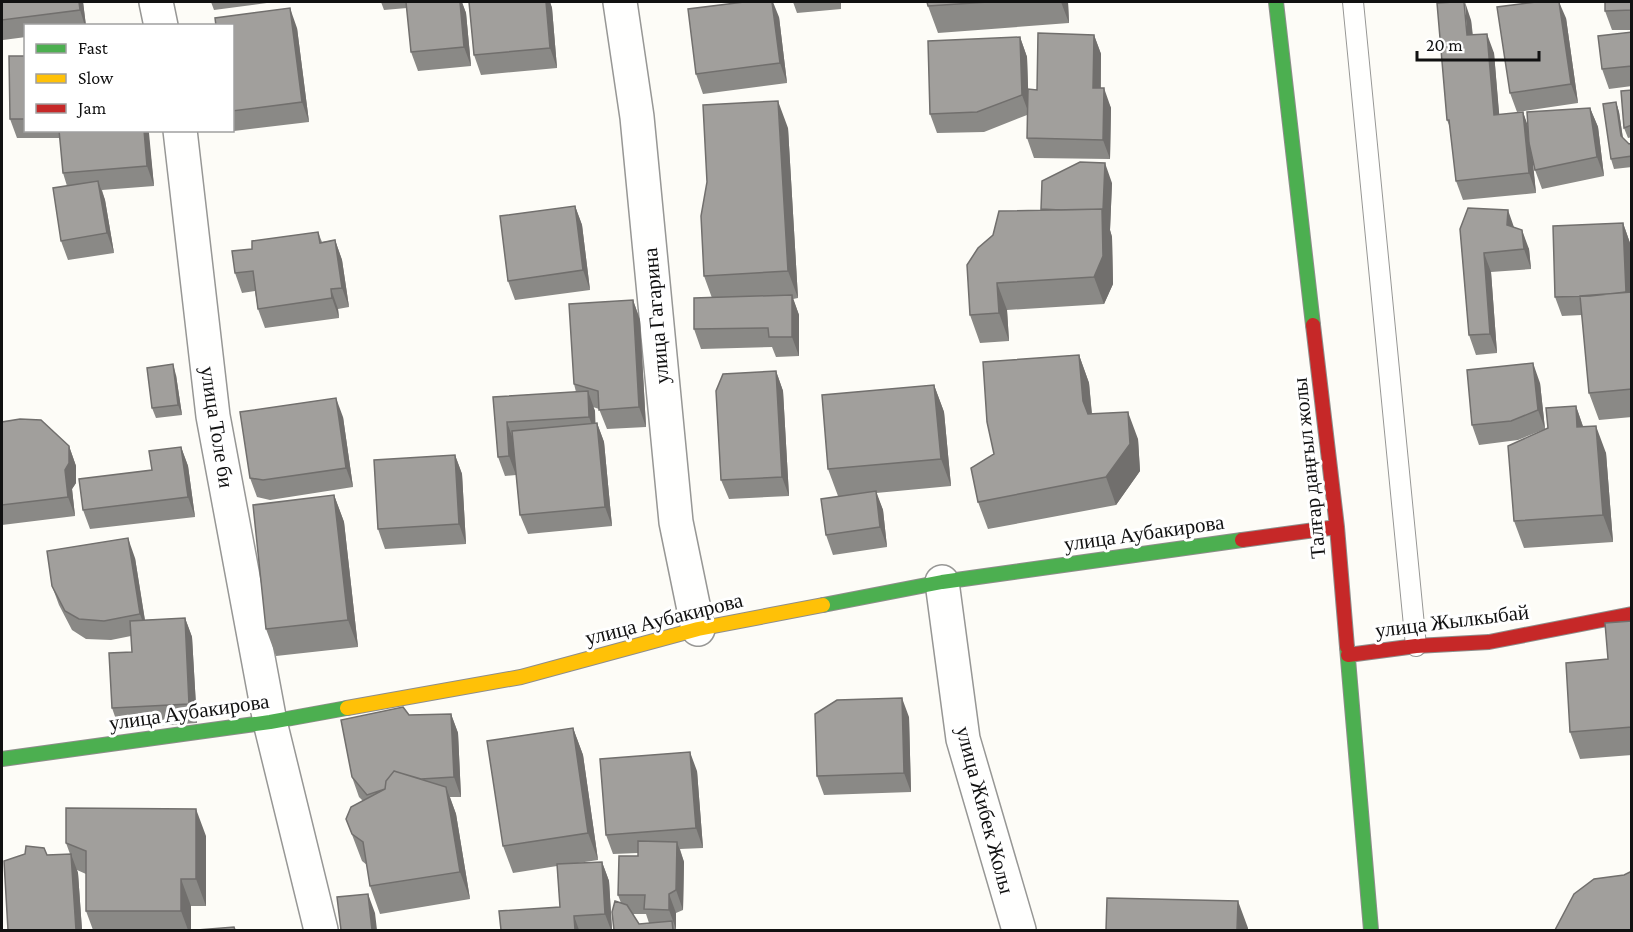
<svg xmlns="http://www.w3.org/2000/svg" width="1633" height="932" viewBox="0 0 1633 932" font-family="'Crimson Pro',serif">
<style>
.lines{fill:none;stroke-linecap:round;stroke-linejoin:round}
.lane-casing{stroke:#979795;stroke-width:22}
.street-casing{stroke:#979795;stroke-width:36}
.fast-casing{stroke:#8e8d8b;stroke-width:16}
.slow-casing{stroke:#8e8d8b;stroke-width:16}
.jam-casing{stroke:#8e8d8b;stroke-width:16}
.lane{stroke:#fffffe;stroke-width:20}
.street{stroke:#fffffe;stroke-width:33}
.fast{stroke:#4caf50;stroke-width:14}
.slow{stroke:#ffc107;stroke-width:14}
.jam{stroke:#c62828;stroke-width:14}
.wall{fill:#8a8986;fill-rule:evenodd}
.shaded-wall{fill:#716f6d}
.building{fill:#a19f9c;stroke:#716f6d;stroke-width:1.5}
.labels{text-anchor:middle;stroke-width:6;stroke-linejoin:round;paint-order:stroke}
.street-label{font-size:21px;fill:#111;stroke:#fff}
</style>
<rect width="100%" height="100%" fill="#fdfcf7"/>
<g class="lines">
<g class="lane-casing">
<path id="lane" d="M1353 2 1416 646"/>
</g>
<g class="street-casing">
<path id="street" d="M156 2 161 26
M620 2 637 117 676 522 698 629
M180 130 213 416 270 722 321 930
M942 582 963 739 1019 930"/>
</g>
<g class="fast-casing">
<path id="fast" d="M1276 2 1313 325
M823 605 942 582 1242 540
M1347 647 1371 930
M2 759 270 722 347 708"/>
</g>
<g class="slow-casing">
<path id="slow" d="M347 708 521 677 698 629 823 605"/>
</g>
<g class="jam-casing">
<path id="jam" d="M1313 325 1337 527 1347 647
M1242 540 1337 527
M1348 655 1416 646 1489 642 1632 614"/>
</g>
<use href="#lane" class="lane"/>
<use href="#street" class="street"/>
<use href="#fast" class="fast"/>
<use href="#slow" class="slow"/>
<use href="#jam" class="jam"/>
</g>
<path class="wall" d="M2 2H83L86 26H26V37L3 40 2 35Z
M211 2H274L214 10Z
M381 2H550L552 8 557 68 481 75 474 55 469 2 462 3 466 13 471 66 418 71 411 52 407 8 384 10Z
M793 2H841V9L797 13Z
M927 2H1068L1069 23 938 33 928 6Z
M1632 2V30H1612L1605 11Z
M779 17 787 83 703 94 696 74Z
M1566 18 1578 103 1517 112 1510 93Z
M1471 20 1473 35 1494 53 1499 115 1523 112 1528 128 1590 108 1598 127 1604 176 1542 189 1535 170 1532 158 1536 193 1463 200 1456 181 1451 130 1447 120Z
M232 26 297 28 309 122 234 131 232 127Z
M1632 32V86L1609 89 1602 69Z
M1094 35 1101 54V88L1111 108 1110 159 1034 158 1027 138V115L984 132 937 133 930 114 1020 37 1027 57 1028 89 1037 90Z
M26 56V130H148L154 186 102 190 105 200 114 253 68 260 61 241 67 186 63 173 60 138H17L10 119Z
M1632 90V137L1628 138 1624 128Z
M1616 102 1619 112 1623 138 1629 144 1632 143V167L1614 169 1611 159Z
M788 128 798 298 793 299 799 315V356L776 357 772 347 701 349 694 329 712 298 704 276Z
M1112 183 1110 230 1112 237 1113 284 1104 304 1007 310 1009 341 980 343 970 315 1042 210 1041 209Z
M575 206 582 225 590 290 515 300 508 281Z
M1623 223 1630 243 1632 280V417L1599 420 1589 393 1582 315 1562 316 1555 297Z
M1514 228 1529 249 1531 269 1491 272 1497 353 1476 355 1469 335 1460 229Z
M318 232 322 242 335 240 342 260 349 307 338 309 339 318 265 328 258 309 255 291 242 293 235 273 252 249Z
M633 300 640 320 646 427 607 429 599 409 593 407 595 411V423H597L604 442 612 526 528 534 520 515 516 475 505 476 498 457 493 397 576 392 574 384Z
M1079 355 1089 383 1092 414 1138 439 1140 471 1116 505 988 529 978 502 994 454Z
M776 371 783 391 789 496 729 499 721 480Z
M176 375 182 415 156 418 152 408Z
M1540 383 1545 429 1518 440 1479 445 1472 425Z
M934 385 944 412 951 486 876 493 883 510 887 547 833 555 826 535 838 496 828 469Z
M1576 406 1583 426 1606 453 1613 542 1524 548 1514 521 1548 428Z
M343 417 353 487 270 500 257 497 250 478Z
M2 422 69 446 76 466V483L72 489 75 516 2 525Z
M181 447 188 466 195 517 90 529 83 510 152 470Z
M455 455 462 474 466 544 385 549 378 529Z
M334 495 344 522 358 647 276 656 266 629Z
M135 558 145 620 185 618 192 637 197 723 119 728 112 708 132 652 131 636 111 640 86 639 72 630 59 605 52 586Z
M1632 621V755L1580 759 1570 732 1608 659Z
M451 714 458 733 461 797H450L456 814 470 899 380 914 370 886 367 865 362 861 346 819 363 801 359 797 352 777 409 715Z
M909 717 911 792 824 795 817 776Z
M573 728 583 755 598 860 578 863 602 862 609 881 612 930H501L560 907 557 866 513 873 503 846Z
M697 771 703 848 680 849 684 862 683 910 676 913V929L614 930 621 903 618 895 638 856V853L613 854 606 835ZM633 914H646L649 923 639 924Z
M206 836V906H191V930H93L86 911V874L77 870 78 873 82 930H8L47 855 70 854 66 843Z"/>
<path class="shaded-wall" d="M79 2H83L86 26H85L80 10Z
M460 2H462L466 13 471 66 464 47Z
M546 2H550L552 8 557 68 550 48Z
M772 2H773L779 17 787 83 780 63Z
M1061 2H1068L1069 23Z
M1465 2 1471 20 1474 55 1467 35Z
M1559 2 1566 18 1578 103 1571 84Z
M290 8 297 28 309 122 302 102Z
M1487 34 1494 53 1501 135 1494 115Z
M1094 35 1101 54 1100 107 1093 88Z
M1020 37 1027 57 1029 114 1022 95Z
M1104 88 1111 108 1110 159 1103 140Z
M778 101 788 128 798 298 788 271Z
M1616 102 1619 112 1624 146 1621 136Z
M1590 108 1598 127 1604 176 1597 157Z
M1523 112 1530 132 1536 193 1529 173Z
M144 130H148L149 133 154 186 147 166Z
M1105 163 1112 183 1110 230 1112 237 1113 284 1104 304 1094 277 1102 209Z
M98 181 105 200 114 253 107 233Z
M575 206 582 225 590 290 583 270Z
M1508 210 1515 230 1507 225Z
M1623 223 1630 243 1632 310 1626 294Z
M1522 230 1529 249 1531 269 1524 249Z
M335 240 342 260 349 307 342 288Z
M1484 253 1491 272 1497 353 1490 334Z
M997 283 1007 310 1009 341 999 313Z
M331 289 338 309 339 318 332 298Z
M792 295 799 315V356L792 337Z
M633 300 640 320 646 427 639 407Z
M1079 355 1089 383 1093 428 1083 401Z
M1533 363 1540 383 1545 429 1538 410Z
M173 364 176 375 182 415 178 405Z
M776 371 783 391 789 496 782 477Z
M934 385 944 412 951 486 941 459Z
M588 391 595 411 596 436 589 417Z
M336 398 343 417 353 487 346 468Z
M1576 406 1585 433 1577 427Z
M1128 412 1138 439 1140 471 1116 505 1106 477Z
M507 422 514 442 516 475 509 456Z
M597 423 604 442 612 526 605 507Z
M1596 426 1606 453 1613 542 1603 515Z
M69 446 76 466V483L72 489 75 516 68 497 65 470Z
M181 447 188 466 195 517 188 497Z
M455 455 462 474 466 544 459 524Z
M876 491 883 510 887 547 880 527Z
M334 495 344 522 358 647 348 620Z
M128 538 135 558 147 634 140 614Z
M185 618 192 637 197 723 189 704Z
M902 698 909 717 911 792 904 773Z
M451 714 458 733 461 797 454 777Z
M573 728 583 755 598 860 588 833Z
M690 752 697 771 703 848 696 828Z
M446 787 456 814 470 899 460 872Z
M196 809 206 836V906L196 879Z
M677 842 684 862 683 910 676 890Z
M71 854 78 873 82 930H76Z
M602 862 609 881 612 930H611L605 914Z
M181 879 191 906V930H188L181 911Z
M368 894 375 913 377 930H372Z
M669 894 676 913V929L669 910Z
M1238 901 1248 928V930H1237Z
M574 916 579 930H575Z"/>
<path class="building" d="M2 2H79L80 10 2 20Z
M406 2H460L464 47 411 52Z
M469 2H546L550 48 474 55Z
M744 2H772L780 63 696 74 688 9Z
M927 2H988L928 6Z
M1454 2H1464L1467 35 1487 34 1494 115 1523 112 1529 173 1456 181 1449 120H1447L1437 3Z
M1536 2H1559L1571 84 1510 93 1497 7Z
M1605 2H1632V10L1605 11Z
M290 8 302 102 232 111V26H216L215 18Z
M1632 32V66L1602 69 1598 36Z
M1038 33 1094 35 1093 88H1104L1103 140 1027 138 1028 89 1037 90Z
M1020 37 1022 95 977 112 930 114 928 41Z
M9 56H26V119H10Z
M1632 90V125L1624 128 1621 91Z
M778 101 788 271 704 276 701 216 707 182 703 105Z
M1616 102 1621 136 1629 144 1632 143V156L1611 159 1603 104Z
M1590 108 1597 157 1535 170 1529 143 1527 112Z
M59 130H144L147 166 63 173Z
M1080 162 1105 163 1103 210 1102 209 1061 210 1041 209 1042 181Z
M98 181 107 233 61 241 53 188Z
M575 206 583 270 508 281 500 216Z
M1468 208 1508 210 1507 225 1522 230 1524 249 1484 253 1490 334 1469 335 1460 229Z
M1102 209 1103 256 1094 277 997 283 999 313 970 315 967 265 978 248 993 235 999 211Z
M1623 223 1626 292 1590 296 1555 297 1553 226Z
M318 232 320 243 335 240 342 288 331 289 332 298 258 309 253 271 235 273 232 251 252 249V241Z
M1632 292V389L1589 393 1580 296Z
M792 295V337H769L768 328 694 329V298Z
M633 300 639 407 599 410 598 391 574 384 569 304Z
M1079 355 1083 401 1088 414 1128 412 1130 444 1106 477 978 502 971 468 994 454 987 422 983 362Z
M1533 363 1538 410 1511 421 1472 425 1467 370Z
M173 364 178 405 152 408 147 368Z
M776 371 782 477 721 480 716 391 723 374Z
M934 385 941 459 828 469 822 395Z
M588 391 589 417 507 422 509 456 498 457 493 397Z
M336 398 346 468 263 480 250 478 240 412Z
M1576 406 1577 427 1596 426 1603 515 1514 521 1508 446 1548 428 1546 408Z
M20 419 41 420 69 446V463L65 470 68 497 2 505V422Z
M597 423 605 507 520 515 512 431Z
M181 447 188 497 83 510 79 479 152 470 149 451Z
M455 455 459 524 378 529 374 460Z
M876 491 880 527 826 535 821 499Z
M334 495 348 620 266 629 253 505Z
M128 538 140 614 104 621 79 619 65 611 52 586 47 551Z
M185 618 189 704 112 708 109 653 132 652 130 621Z
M1632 621V727L1570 732 1566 663 1608 659 1605 623Z
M902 698 904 773 817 776 815 714 837 700Z
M403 707 409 715 451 714 454 777 421 779 394 771 386 781 385 789 367 795 352 777 341 720Z
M573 728 588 833 503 846 487 741Z
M690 752 696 828 606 835 600 759Z
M394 771 446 787 460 872 370 886 363 842 352 834 346 819 351 807 385 789 386 781Z
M66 808 196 809V879H181V911H86V851L66 843Z
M638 841 677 842 676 890 669 894V910L644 909 645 895H618L619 856H638Z
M26 846 44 848 47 855 71 854 76 930H8L4 861 25 854Z
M602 862 605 914 574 916 575 930H501L499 911 560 907 557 864Z
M1632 871V930H1555L1574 894 1594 879 1624 875Z
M368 894 372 930H341L337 897Z
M1107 898 1238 901 1237 930H1106Z
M615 901 627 905 639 924 672 921 673 930H614L612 912Z
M234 927 235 930H197Z"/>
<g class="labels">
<g class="street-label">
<text transform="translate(656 316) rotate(-95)" y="7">улица Гагарина</text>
<text transform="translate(217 427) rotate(81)" y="7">улица Толе би</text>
<text transform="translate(1309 468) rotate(-96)" y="7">Талғар даңғыл жолы</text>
<text transform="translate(1144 533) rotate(-8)" y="7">улица Аубакирова</text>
<text transform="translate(664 619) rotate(-14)" y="7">улица Аубакирова</text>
<text transform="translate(1452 621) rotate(-7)" y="7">улица Жылкыбай</text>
<text transform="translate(189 712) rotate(-8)" y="7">улица Аубакирова</text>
<text transform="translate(985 810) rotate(75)" y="7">улица Жибек Жолы</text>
</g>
</g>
<rect width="1633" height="932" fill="none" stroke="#111111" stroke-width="6"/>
<rect x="24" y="24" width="210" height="108" fill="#ffffff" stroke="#a0a0a0" stroke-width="1.5"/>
<rect x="36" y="44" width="30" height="9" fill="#4caf50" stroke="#a0a0a0" stroke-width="1.5"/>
<text x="78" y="54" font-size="18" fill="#111111">Fast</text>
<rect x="36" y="74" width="30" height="9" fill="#ffc107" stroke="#a0a0a0" stroke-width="1.5"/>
<text x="78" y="84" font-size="18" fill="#111111">Slow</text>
<rect x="36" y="104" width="30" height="9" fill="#c62828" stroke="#a0a0a0" stroke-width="1.5"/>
<text x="78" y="114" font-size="18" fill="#111111">Jam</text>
<path d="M1417 51v9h122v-9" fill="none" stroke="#111111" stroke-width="3"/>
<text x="1426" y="51" font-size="18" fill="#111111" stroke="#ffffff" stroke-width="4.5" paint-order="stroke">20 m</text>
</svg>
